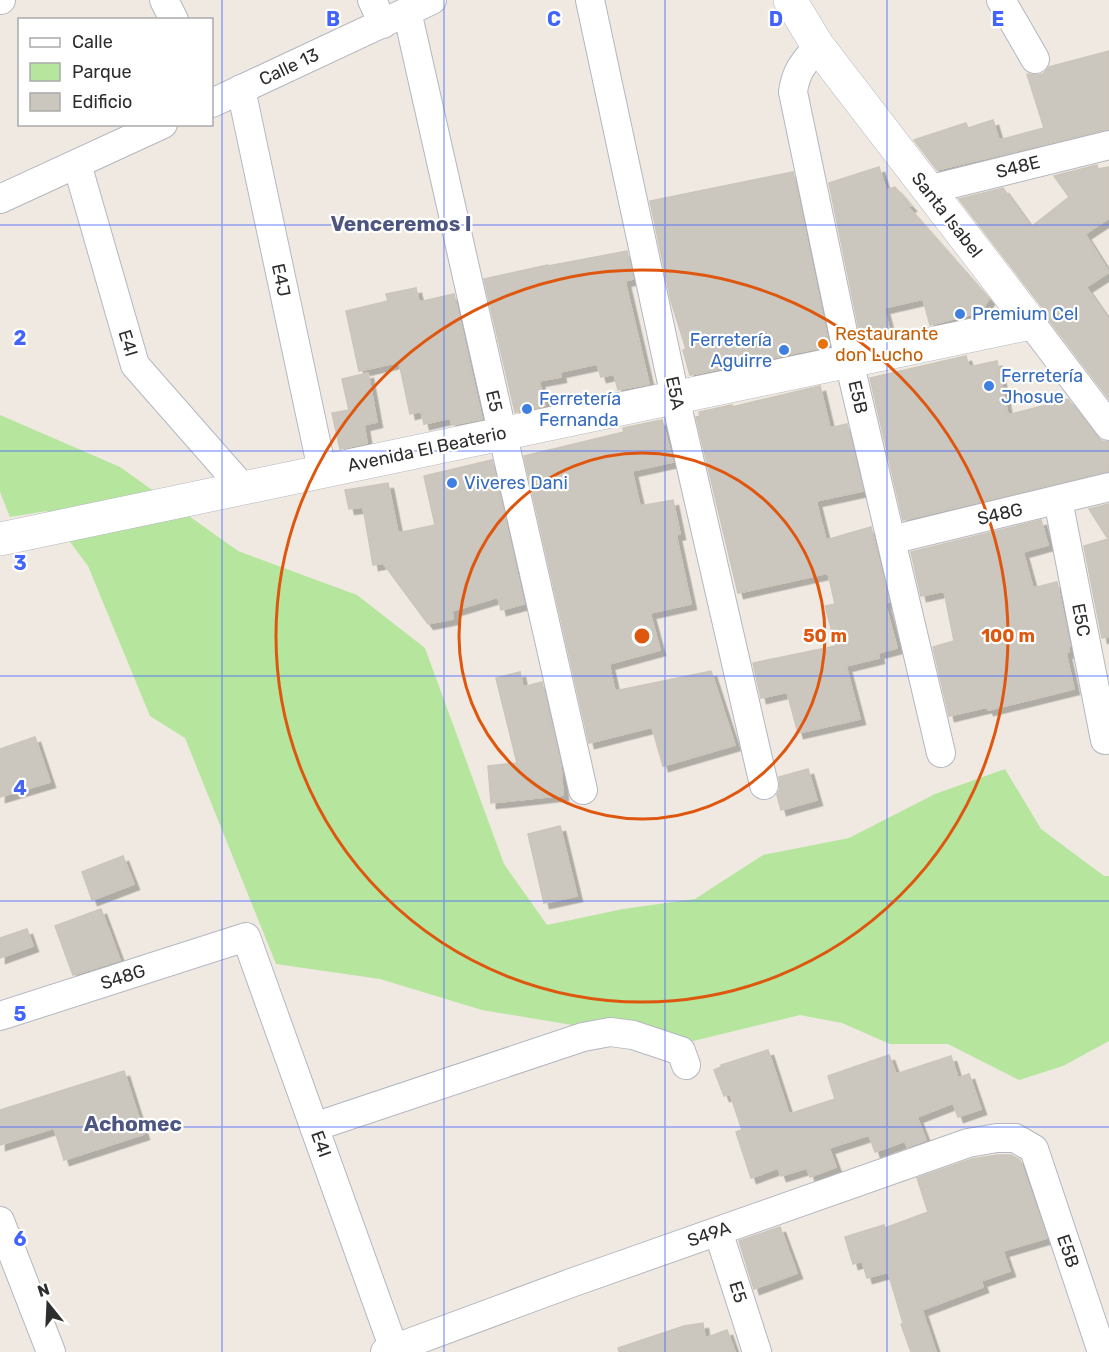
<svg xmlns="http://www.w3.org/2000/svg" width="1109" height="1352" viewBox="0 0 1109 1352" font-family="Rubik,sans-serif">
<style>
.green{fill:#b6e59e}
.building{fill:#cbc7bf;stroke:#cbc5ba;stroke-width:1.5;filter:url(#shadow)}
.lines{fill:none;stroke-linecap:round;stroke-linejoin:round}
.street-casing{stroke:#b4b7c1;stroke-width:30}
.secondary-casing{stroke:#b4b7c1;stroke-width:34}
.street{stroke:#fff;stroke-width:28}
.secondary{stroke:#fff;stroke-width:33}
.grid{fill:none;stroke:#4264fb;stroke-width:1.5;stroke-opacity:0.55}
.ring{fill:none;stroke:#df570e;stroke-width:3}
.shop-dot{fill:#3f7fe0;stroke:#fff;stroke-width:2}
.food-dot{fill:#e8710a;stroke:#fff;stroke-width:2}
.labels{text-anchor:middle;stroke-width:4.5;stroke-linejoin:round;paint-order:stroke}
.street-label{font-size:18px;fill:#2e2e2e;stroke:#fff}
.shop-label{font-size:18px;fill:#366cbe;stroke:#fff;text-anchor:start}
.food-label{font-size:18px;fill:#c56008;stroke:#fff;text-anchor:start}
.quarter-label{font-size:21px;font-weight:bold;fill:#4d5680;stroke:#fff}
.grid-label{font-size:20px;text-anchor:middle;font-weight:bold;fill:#4264fb;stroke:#fff;stroke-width:4.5;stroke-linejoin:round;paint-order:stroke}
.centre{fill:#df570e;stroke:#fff;stroke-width:3}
.ring-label{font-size:18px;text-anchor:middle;font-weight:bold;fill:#df570e;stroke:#fff;stroke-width:4.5;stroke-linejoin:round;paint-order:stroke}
</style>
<defs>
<filter id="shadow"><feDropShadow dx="5.5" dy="5.5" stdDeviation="0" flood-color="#0004"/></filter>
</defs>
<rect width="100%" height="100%" fill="#efe9e1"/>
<path class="green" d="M0 415 120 467 238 551 357 595 425 648 504 864 547 925 623 909 695 899 763 855 849 838 935 794 1005 769 1041 829 1104 876H1109V1041L1063 1066 1019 1080 948 1044H890L842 1023 800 1015 685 1043 632 1026 572 1025 482 1010 380 979 276 964 185 738 150 716 88 566 47 511 10 517 0 492Z"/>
<path class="building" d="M1109 51V129L937 170 914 140 966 123 968 128 993 120 999 140 1044 128 1027 74 1036 75 1043 74 1049 67Z
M1097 165 1098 169 1109 167V218L1085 234 1109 272 1086 287 1109 320V399L1049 320 1046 312 959 199 1003 188 1031 227 1069 197 1054 176Z
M879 167 886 190 895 187 911 206 908 207 989 299 980 312 930 325 923 299 884 308 890 332 861 339 829 183Z
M793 172 829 346 690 375 683 350 686 349 671 301 650 201Z
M627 251 633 279 625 281 649 384 618 390 614 374 601 377 597 364 560 372 561 377 539 381 545 406 515 412 484 279 548 265V266Z
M416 288 419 302 454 294 482 419 452 425 450 418 424 424 421 411 410 414 399 362 359 371 346 311 388 301 386 294Z
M966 356 969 367 997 361 1008 415 1068 399 1096 436 1102 441 1109 442V471L903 520 870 378Z
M368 373 377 422 364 425 367 443 340 449 332 413 349 410 342 379Z
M820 386 830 428 847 424 863 491 816 501 826 540 871 527 889 602 885 603 897 648 878 653 879 658 846 666 860 719 798 733 787 692 761 698 753 663 836 646 825 606 835 604 828 573 738 593 696 417 700 416 699 412 732 405V407Z
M662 420 673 462 632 471 640 506 673 500 680 534 676 535 691 604 650 613 660 650 609 664 615 691 711 671 735 745 663 766 652 727 589 743 524 456 624 432 623 428Z
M492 460 524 604 501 610 498 597 452 611 453 619 428 624 383 563 373 565 363 507 349 509 345 490 388 483 398 533 435 525 424 476Z
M1109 504V637L1102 638 1084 546 1108 539 1089 509Z
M1041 520 1048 545 1023 552 1033 588 1057 582 1070 646 1068 647 1069 652 1066 653 1074 689 988 710 987 707 949 716 933 647 954 641 944 591 921 596 911 552Z
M520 672 523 687 542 682 561 766 563 795 491 803 488 766 517 763 496 678Z
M35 737 50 782 0 797V749Z
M808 769 817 800 781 810 777 795 780 789 779 777Z
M560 826 577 896 544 903 528 834Z
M123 856 134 884 92 900 82 872Z
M101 909 120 960 73 975 55 926Z
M27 929 33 946 0 958V938Z
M768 1050 789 1114 835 1099 828 1076 889 1055 896 1074 951 1056 958 1078 969 1074 981 1109 958 1117 953 1103 917 1117 926 1140 907 1147 905 1141 875 1152 869 1135 829 1148 836 1167 810 1177 807 1168 781 1176 778 1168 751 1178 736 1132 742 1130 730 1094 724 1096 714 1070 721 1067V1065Z
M124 1071 144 1134 64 1160 54 1128 0 1145V1110Z
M998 1155H1011L1020 1160 1047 1238 1003 1251 1010 1271 981 1281 983 1287 922 1310 936 1352H911L901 1324 903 1323 888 1272 867 1278 862 1261 853 1264 845 1237 884 1225 885 1228 928 1212 917 1178 972 1159Z
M780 1227 797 1273 754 1289 739 1241Z
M703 1323 705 1338 727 1330 735 1352H619L618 1348 684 1326Z"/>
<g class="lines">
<g class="street-casing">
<path id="street" d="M0 0H1
M164 0 174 20
M372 0 383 24
M590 0 675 397 764 785
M1001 0 1035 59
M407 11 583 790
M818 46C804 63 796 70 793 92L849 361 941 753
M241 89 322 470
M212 103 432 0
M77 164 135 365 243 488
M927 190 1109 145
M0 199 163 124
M1031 323 1109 426
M1058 500 1105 740
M891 540 1109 487
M0 1016 246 937 395 1352
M314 1127 583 1037 610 1032 633 1035 681 1051 686 1065
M0 1221 51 1352
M718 1231 757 1352
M385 1352 571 1283 968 1143 997 1138H1015L1034 1149 1102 1352"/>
</g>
<g class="secondary-casing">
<path id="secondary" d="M0 539 1031 323 818 46 790 0"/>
</g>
<use href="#street" class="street"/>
<use href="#secondary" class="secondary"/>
</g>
<path class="grid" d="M222 0V1352M444 0V1352M665 0V1352M887 0V1352M0 225H1109M0 451H1109M0 676H1109M0 901H1109M0 1127H1109"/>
<g class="ring">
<circle cx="642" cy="636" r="183"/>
<circle cx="642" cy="636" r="366"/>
</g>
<g class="shop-dot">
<circle cx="960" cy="314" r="6"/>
<circle cx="784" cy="350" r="6"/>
<circle cx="989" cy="386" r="6"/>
<circle cx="527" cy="409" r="6"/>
<circle cx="452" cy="483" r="6"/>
</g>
<circle class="food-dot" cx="823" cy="344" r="6"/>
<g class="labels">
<g class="street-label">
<text transform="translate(289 67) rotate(-25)" y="6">Calle 13</text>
<text transform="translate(1018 167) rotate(-14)" y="6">S48E</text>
<text transform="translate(947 215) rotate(52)" y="6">Santa Isabel</text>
<text transform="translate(281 280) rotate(78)" y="6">E4J</text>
<text transform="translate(128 343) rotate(73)" y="6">E4I</text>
<text transform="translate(675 393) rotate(78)" y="6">E5A</text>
<text transform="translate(858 397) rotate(77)" y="6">E5B</text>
<text transform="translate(494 401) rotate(77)" y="6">E5</text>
<text transform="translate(427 449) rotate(-12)" y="6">Avenida El Beaterio</text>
<text transform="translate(1000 514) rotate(-13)" y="6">S48G</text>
<text transform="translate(1081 620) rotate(79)" y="6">E5C</text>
<text transform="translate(123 977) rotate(-18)" y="6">S48G</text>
<text transform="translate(321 1144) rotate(70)" y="6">E4I</text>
<text transform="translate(709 1234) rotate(-19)" y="6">S49A</text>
<text transform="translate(1068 1251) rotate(71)" y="6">E5B</text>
<text transform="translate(738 1292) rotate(72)" y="6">E5</text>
</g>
<g class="shop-label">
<text x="972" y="320">Premium Cel</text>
<text x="772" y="346" text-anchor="end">Ferretería<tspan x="772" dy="21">Aguirre</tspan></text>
<text x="1001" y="382">Ferretería<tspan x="1001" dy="21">Jhosue</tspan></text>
<text x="539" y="405">Ferretería<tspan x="539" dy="21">Fernanda</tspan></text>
<text x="464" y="489">Viveres Dani</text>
</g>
<g class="food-label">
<text x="835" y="340">Restaurante<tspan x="835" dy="21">don Lucho</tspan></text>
</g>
<g class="quarter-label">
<text x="401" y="231">Venceremos I</text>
<text x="133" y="1131">Achomec</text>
</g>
</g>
<g class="grid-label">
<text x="333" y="26">B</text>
<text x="554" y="26">C</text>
<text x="776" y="26">D</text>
<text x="998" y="26">E</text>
<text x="20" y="345">2</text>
<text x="20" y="570">3</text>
<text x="20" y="795">4</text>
<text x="20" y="1021">5</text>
<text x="20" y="1246">6</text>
</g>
<circle cx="642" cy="636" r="9" class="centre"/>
<g class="ring-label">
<text x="825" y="642">50 m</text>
<text x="1008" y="642">100 m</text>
</g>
<rect x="18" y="18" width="195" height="108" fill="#ffffff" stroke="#ababab" stroke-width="1.5"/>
<rect x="30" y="38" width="30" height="9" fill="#ffffff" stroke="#ababab" stroke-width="1.5"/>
<text x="72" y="48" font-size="18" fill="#2e2e2e">Calle</text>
<rect x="30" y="63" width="30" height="18" fill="#b6e59e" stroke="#ababab" stroke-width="1.5"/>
<text x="72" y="78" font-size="18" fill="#2e2e2e">Parque</text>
<rect x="30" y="93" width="30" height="18" fill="#cbc7bf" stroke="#ababab" stroke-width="1.5"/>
<text x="72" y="108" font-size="18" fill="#2e2e2e">Edificio</text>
<g transform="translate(48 1304) rotate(342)" stroke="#ffffff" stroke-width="4.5" paint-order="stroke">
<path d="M0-4.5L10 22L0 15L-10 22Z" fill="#2e2e2e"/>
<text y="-9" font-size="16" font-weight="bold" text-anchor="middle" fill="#2e2e2e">N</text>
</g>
</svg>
